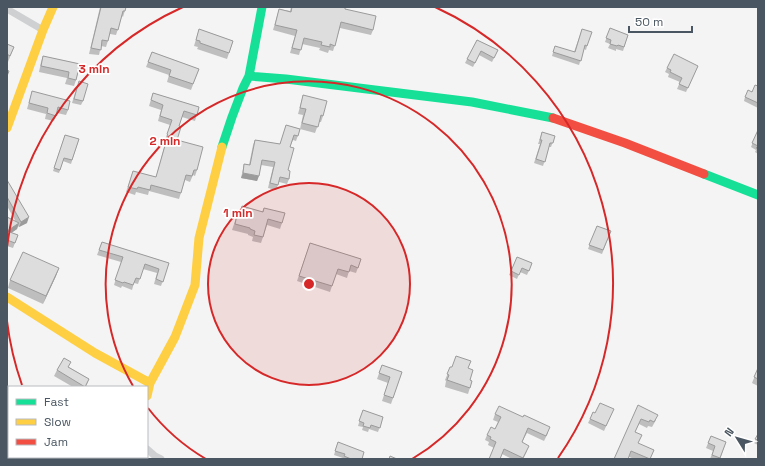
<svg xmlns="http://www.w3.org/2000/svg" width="765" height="466" viewBox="0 0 765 466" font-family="'Space Grotesk',sans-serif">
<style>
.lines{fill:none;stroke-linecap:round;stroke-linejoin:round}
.street{stroke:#ced0d2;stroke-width:7}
.fast{stroke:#16e098;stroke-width:9}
.slow{stroke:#ffcf43;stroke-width:9}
.jam{stroke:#f24e42;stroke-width:9}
.wall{fill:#bebebf}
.shaded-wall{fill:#9b9b9b}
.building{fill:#ddddde;stroke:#9b9b9b}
.ring{fill:none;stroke:#d62828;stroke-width:2}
.centre{fill:#d62828;stroke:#fff;stroke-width:2}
.ring-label{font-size:12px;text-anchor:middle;font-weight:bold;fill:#d62828;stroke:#fff;stroke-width:3.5;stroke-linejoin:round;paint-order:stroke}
</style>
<rect width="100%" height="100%" fill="#f4f4f4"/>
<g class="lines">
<path class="street" d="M7 9 43 30
M147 449 155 456 161 459
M130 459 131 457"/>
<path class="fast" d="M249 76 286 79 472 102 553 118
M222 147 232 117 243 88 249 76 262 7
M704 174 758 195"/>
<path class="slow" d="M7 128 43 30 53 7
M7 297 95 353 150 383
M147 396 150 383 175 337 195 285 199 238 222 147"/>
<path class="jam" d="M553 118 625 143 704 174"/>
</g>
<path class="wall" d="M100 7H126L123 17 122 16 116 35 110 34 106 47 101 46 99 55 89 54Z
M291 7H345V9L373 30 371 35 340 28 333 51 329 50 328 53 319 50 320 48 302 44 299 55 290 53 295 36 273 30 279 9 290 11Z
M610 28 628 35 623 51 616 49V51L608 48 610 44 605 42Z
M199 29 233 41 227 59 197 49 198 47 194 46Z
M582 29 587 46 586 50 584 49 579 65 552 56 555 46 574 52Z
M477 40 498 50 492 62 479 55 473 67 465 63Z
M7 44 14 47 8 62 7 61Z
M152 52 199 69 191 90 167 82 169 75 146 67Z
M43 56 80 64 76 80 74 86 65 84 67 78 39 72 41 62Z
M698 66 686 92 677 89 680 82 668 77 669 74 665 72 667 68Z
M77 86 83 101 81 105 72 103Z
M758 86V108L744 101 745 97Z
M32 91 68 110 66 115 57 113 54 121 45 119 46 114 27 109Z
M153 93 199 107 195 121 182 117 179 126 177 140 197 170 195 176 193 175 190 182 185 180 179 199 149 191 148 195 136 192 135 195 126 192 133 171 156 177 166 140H165L170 125 158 121 161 110 149 106Z
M303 95 323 116 321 122H319L315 133 300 129 303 115 298 114Z
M286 125 300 129 296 141 293 140 290 147 288 170 289 179 287 184 279 182 276 190 268 188 273 167 261 165 257 181 241 178 243 169 244 164 249 165 253 145 255 140 280 144Z
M758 130V154L755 152 756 150 751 147Z
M542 132 555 136 551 147H549L543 166 534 163 540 144H538Z
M65 135 79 139 71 164 63 161 59 173 53 171Z
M7 180 27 223 19 227 18 226 17 229 11 233 18 235 13 248 7 246V217L16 222 7 206Z
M242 206 262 212 264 208 282 223 280 229 267 225 261 243 252 241 253 237 248 235V234L232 230 237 215 239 216Z
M597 226 611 231 602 254 588 249Z
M102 242 169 263 161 286 154 284 157 273 143 269 138 284 134 283 132 290 122 286 121 288 114 285 121 262 97 255Z
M310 243 361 259 356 273 349 271 347 278 336 274 330 292 297 281Z
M517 257 532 263 527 275 520 272 517 279 509 275Z
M59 268 56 276 43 304 8 288 10 280Z
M382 365 402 372 391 404 382 401 388 383 377 379Z
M69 367 89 379 86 387H73L54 376 57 370Z
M452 367 468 368 470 380 472 381 468 394 445 387 446 381 445 380 448 373Z
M758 368V386L752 383Z
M638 405 656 420 652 427 648 426 647 428 639 424 635 432 638 444 654 450 650 459H635L629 457Z
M363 410 383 417 378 432 369 429 368 432 362 430 363 427 358 426Z
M595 413H612L604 431 588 423 590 419Z
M495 414 548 433 544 441 527 433 522 442 527 451 523 459H512L502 454 494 448 488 445 489 442 485 440 487 435 495 429 498 422 493 420Z
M758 434V445L754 443Z
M711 436 726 442 720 459H710L713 451 706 448Z
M338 442 362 459H343V458L334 455Z"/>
<path class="shaded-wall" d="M243 173 259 176 257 181 241 178Z
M29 217 27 223 19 227 21 222Z
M19 223 17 229 7 236V231Z
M59 268 56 276 43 304 46 296Z"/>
<path class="building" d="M101 7H126L125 11H123L118 30 111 28 108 41 102 40 101 50 91 48Z
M292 7H345V9L376 16 373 30 341 22 335 46 330 44V47L321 45 322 42 304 38 301 50 292 48 297 30 275 25 279 9 291 12Z
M610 28 628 35 624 47 618 45 617 46 610 44 611 40 606 38Z
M199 29 233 41 229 53 200 43V41L196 40Z
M582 29 592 32 587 46 585 45 581 61 553 52 555 46 575 52Z
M477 40 498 50 494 58 481 51 475 63 467 59Z
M7 44 14 47 10 56 7 54Z
M152 52 199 69 193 84 169 76 171 70 148 62Z
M674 54 698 66 688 88 679 84 682 78 670 72 671 70 667 68Z
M43 56 80 64 76 80 68 78 69 72 41 66Z
M7 70 9 71 7 76Z
M79 81 88 84 83 101 74 99Z
M755 85 758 86V103L745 97 748 90 752 92Z
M32 91 70 101 68 110 58 107 56 116 47 113 48 108 29 103Z
M153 93 199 107 197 115 184 111 179 126 181 127 177 140 203 147 197 170H194L192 176 186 175 181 193 151 185 150 190 138 187 137 189 128 187 133 171 156 177 168 135 167 134 172 120 160 116 163 105 151 100Z
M303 95 327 101 323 116 321 115 318 127 302 123 306 109 300 108Z
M286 125 300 129 298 136 294 135 290 147 294 148 288 170 290 171 289 179 280 177 278 185 270 183 275 162 262 160 259 176 243 173 244 164 250 165 255 140 280 144Z
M758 130V149L756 148 758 146 752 143Z
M542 132 555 136 553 143H550L545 162 536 159 542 140H540Z
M65 135 79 139 72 160 64 158 60 170 54 168Z
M7 180 29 217 21 222 7 197Z
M242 206 263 212 264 208 285 213 282 223 268 219 263 237 254 235 255 231 250 229V228L235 224 237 215 240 216Z
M7 217 19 223 7 231 18 235 15 243 7 240Z
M597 226 611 231 603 250 589 245Z
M102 242 169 263 163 282 156 279 159 269 145 264 140 279 136 278 133 285 124 282 123 283 115 280 123 257 99 250Z
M310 243 361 259 358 268 351 265 349 272 338 269 332 286 299 276Z
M23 252 59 268 46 296 10 280Z
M517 257 532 263 529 271 522 268 519 275 511 271Z
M456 356 471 361 468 368 473 370 470 380 472 381 470 388 447 380 449 375 447 374 450 367H452Z
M64 358 71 362 68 367 89 379 85 387 57 370Z
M382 365 402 372 393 398 384 395 390 377 379 373Z
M758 368V379L754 377Z
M600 403 614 409 606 426 590 419 593 412 595 413Z
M638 405 658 415 654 422 650 420 649 422 641 419 635 432 642 435 638 443 654 450 650 459 631 451 628 459H614Z
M499 406 523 417 524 415 550 427 546 436 528 428 522 442 529 446 523 458 504 449 500 459H489L496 442 490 439 491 437 487 435 491 427 495 429 501 417 495 414Z
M363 410 383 417 380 428 371 425 370 428 363 426 364 423 359 421Z
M758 434V440L755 439Z
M711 436 726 442 720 458 712 455 715 446 708 443Z
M338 442 364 452 362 459H351L344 456 345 454 335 451Z
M390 456 397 459H389Z"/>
<circle cx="309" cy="284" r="101" fill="#d62828" fill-opacity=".12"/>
<g class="ring">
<circle cx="309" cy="284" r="101"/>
<path d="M206 459A203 203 0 0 1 148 408M133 386A203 203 0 1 1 412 459"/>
<path d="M22 385A304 304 0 0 1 7 321M7 247A304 304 0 0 1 183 7M435 7A304 304 0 0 1 558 458"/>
</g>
<circle cx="309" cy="284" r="6" class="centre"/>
<g class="ring-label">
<text x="94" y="73">3 min</text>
<text x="165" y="145">2 min</text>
<text x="238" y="217">1 min</text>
</g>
<rect width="765" height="466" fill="none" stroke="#4a5661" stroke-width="16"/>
<rect x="8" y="386" width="140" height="72" fill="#ffffff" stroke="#b7bbc0"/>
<rect x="16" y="399" width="20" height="6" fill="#16e098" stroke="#b7bbc0"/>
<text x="44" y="406" font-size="12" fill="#4a5661">Fast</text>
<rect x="16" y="419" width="20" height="6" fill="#ffcf43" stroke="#b7bbc0"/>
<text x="44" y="426" font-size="12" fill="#4a5661">Slow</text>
<rect x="16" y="439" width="20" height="6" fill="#f24e42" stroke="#b7bbc0"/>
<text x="44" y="446" font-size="12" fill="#4a5661">Jam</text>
<g transform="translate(737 438) rotate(307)" stroke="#ffffff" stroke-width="3" paint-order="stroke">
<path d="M0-3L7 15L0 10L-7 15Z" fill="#4a5661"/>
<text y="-6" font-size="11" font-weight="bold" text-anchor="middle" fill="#4a5661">N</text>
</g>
<path d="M629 26v6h63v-6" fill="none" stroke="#4a5661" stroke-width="2"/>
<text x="635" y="26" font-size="12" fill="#4a5661" stroke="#ffffff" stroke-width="3" paint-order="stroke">50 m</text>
</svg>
